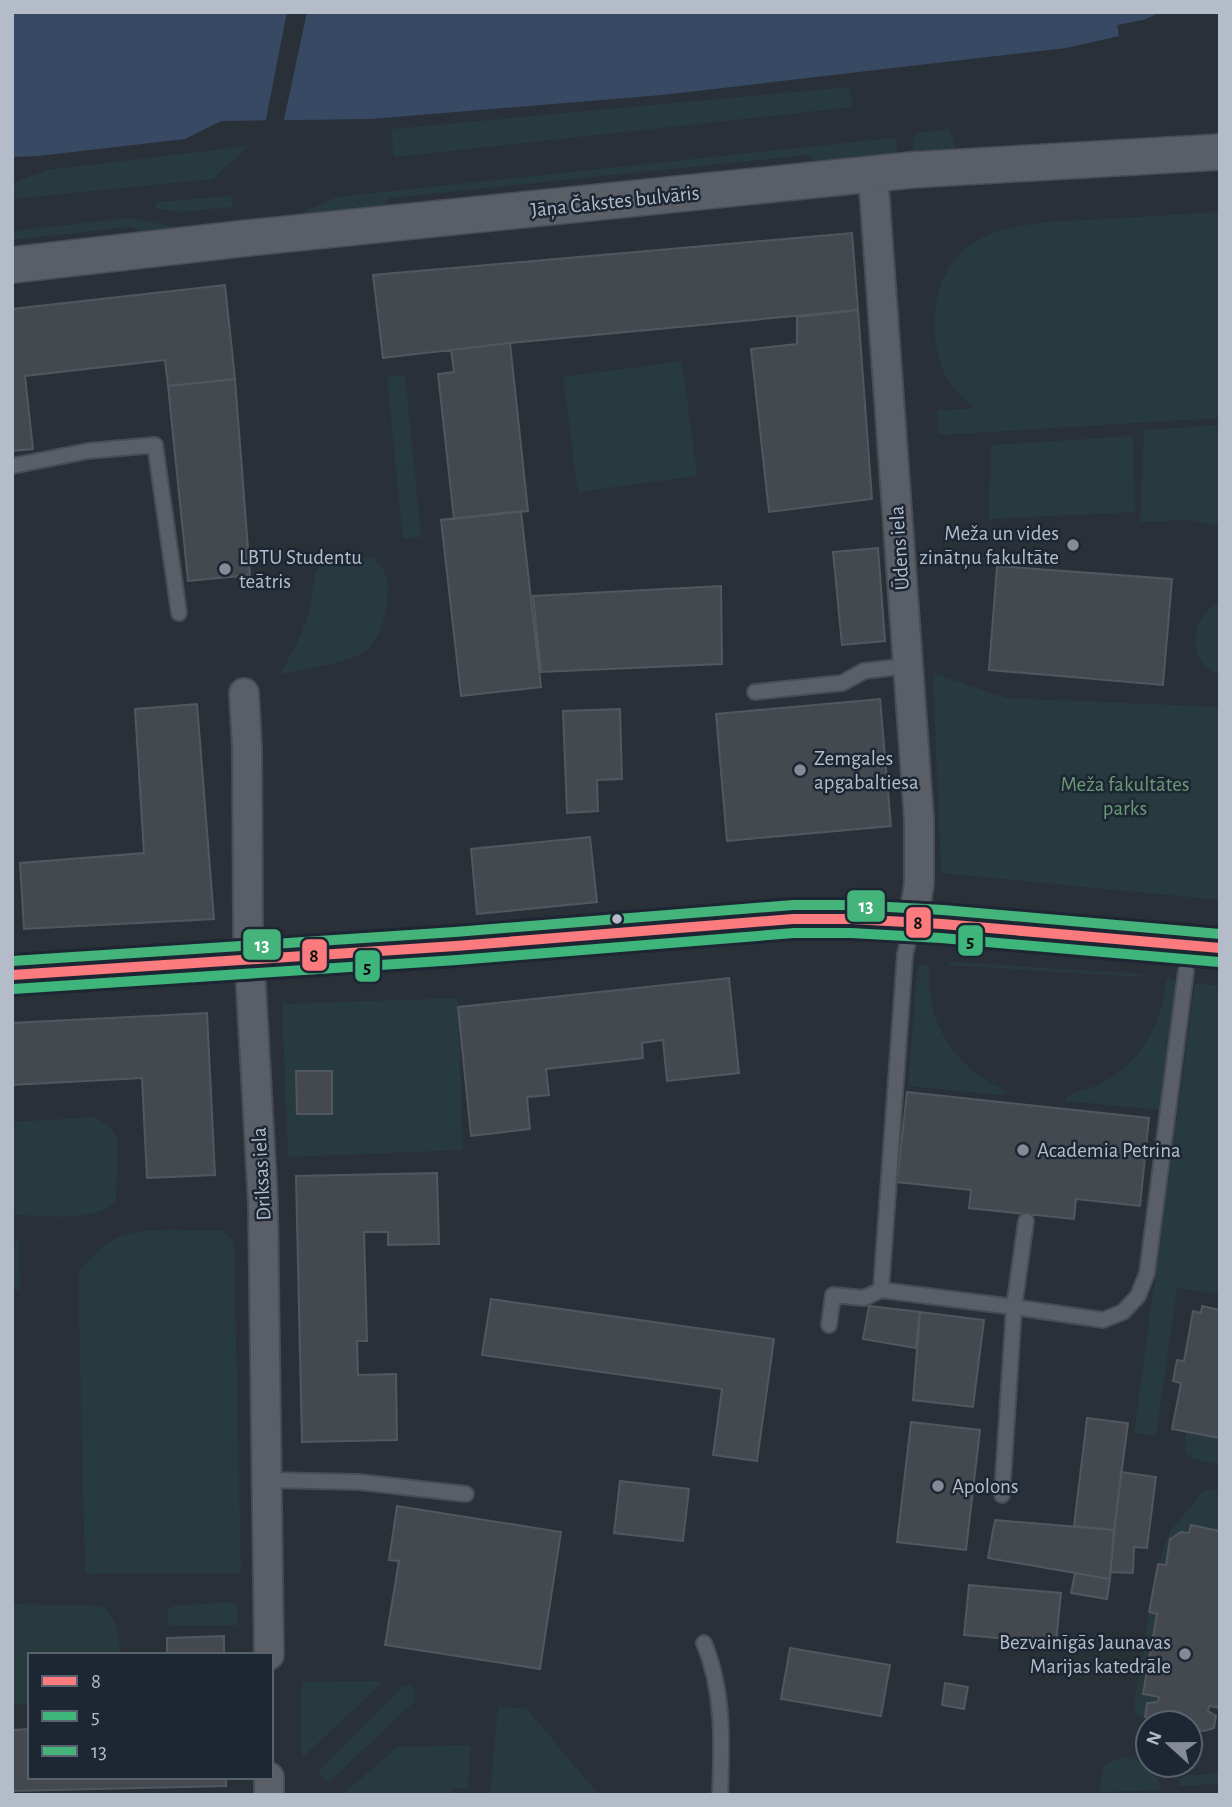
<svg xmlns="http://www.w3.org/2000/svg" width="1232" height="1807" viewBox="0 0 1232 1807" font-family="'Alegreya Sans',sans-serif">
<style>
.green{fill:#273a3e}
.water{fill:#384963}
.pier{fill:#2a3038}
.building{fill:#444950;stroke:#52575f;stroke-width:2}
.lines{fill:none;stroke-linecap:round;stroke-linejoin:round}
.service-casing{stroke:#484c53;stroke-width:18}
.minor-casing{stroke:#484c53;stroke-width:32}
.tertiary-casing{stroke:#484c53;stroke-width:38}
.secondary-casing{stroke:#484c53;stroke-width:42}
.service{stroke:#5a5e66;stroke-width:14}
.minor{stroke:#5a5e66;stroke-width:28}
.tertiary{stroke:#5a5e66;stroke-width:35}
.secondary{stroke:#595d64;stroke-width:38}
.bus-1-casing{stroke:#1d2633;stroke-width:16}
.bus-2-casing{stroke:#1d2633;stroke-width:16}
.bus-3-casing{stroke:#1d2633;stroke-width:16}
.bus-1{stroke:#fc7b7f;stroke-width:10}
.bus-2{stroke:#3db57b;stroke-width:10}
.bus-3{stroke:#44b47b;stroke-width:10}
.poi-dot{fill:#848b96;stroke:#1d2633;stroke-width:2.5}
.bus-dot{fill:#b4bcc9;stroke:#1d2633;stroke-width:2.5}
.labels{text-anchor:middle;stroke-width:5;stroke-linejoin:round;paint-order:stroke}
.street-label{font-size:21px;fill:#b4bcc9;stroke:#1d2633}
.poi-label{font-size:21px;fill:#b4bcc9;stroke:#1d2633;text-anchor:start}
.park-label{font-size:21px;fill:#6b9a76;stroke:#1d2633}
.line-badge{stroke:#1d2633;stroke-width:2.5}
.badge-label{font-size:19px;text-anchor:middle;font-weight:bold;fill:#fff}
.pale-badge-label{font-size:19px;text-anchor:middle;font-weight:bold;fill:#111}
</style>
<rect width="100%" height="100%" fill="#2a3038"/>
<path class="green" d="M849 87 853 107 396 157 393 154 392 129Z
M949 129 957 152 914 155 913 139 917 133Z
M891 138 897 141V156L819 163 807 155 390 198 379 211 304 218 303 212 337 197Z
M248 146 213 179 12 199V183L47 170Z
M231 196 232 207 179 212 156 208 157 202Z
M1220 212V418L938 435 937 411 975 408C970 403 964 399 959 394 938 373 932 338 935 310 947 219 1032 223 1103 219 1142 217 1181 214 1220 212Z
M128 218 177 227V233L141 235 137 229 129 227 12 240V231Z
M682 361 697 476 578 492 563 377Z
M405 375 421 537 403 539 387 377Z
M1220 425V526L1189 520 1140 522 1144 430Z
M1133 436 1135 512 989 519 991 445Z
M373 557C389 576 391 580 386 605 384 619 380 635 371 646 359 662 300 670 280 674 294 650 307 626 312 598 314 587 312 570 323 563 333 557 361 558 373 557Z
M1220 602V675C1184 662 1190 617 1220 602Z
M933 673 1007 698 1220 707V900L941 873Z
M950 962 1142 974V977L949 965Z
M920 965 930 966C925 1009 944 1049 978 1075 987 1082 997 1085 1006 1091V1093L1001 1095 908 1086 917 974Z
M1166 978 1176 980 1161 1110 1066 1101 1065 1098C1074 1090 1089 1090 1100 1084 1139 1065 1165 1022 1166 978Z
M1195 983 1220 986V1294L1177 1288 1156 1436 1134 1433Z
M458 998 463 1150 288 1157 282 1004Z
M95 1117 109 1126 118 1139 116 1201C93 1224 44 1215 12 1215V1122Z
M223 1231 234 1241 241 1573 85 1574 78 1273C91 1258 104 1241 124 1235 152 1227 193 1231 223 1231Z
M19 1241 20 1290 12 1289V1242Z
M1186 1431 1220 1438V1465L1191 1458 1185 1452Z
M1204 1490H1220V1531L1191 1526 1189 1533 1181 1532 1170 1539 1166 1565 1158 1564 1170 1531Z
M230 1602 237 1606 238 1625 168 1626 167 1610 174 1606Z
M12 1604 103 1606C117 1620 120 1635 120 1655H30V1704H12Z
M1149 1612 1157 1614 1143 1694 1159 1697 1158 1702 1147 1703 1145 1717 1137 1715 1134 1703Z
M384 1681 302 1758V1682Z
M403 1686H411L414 1689 415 1701 328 1783 318 1772Z
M498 1707 526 1708 599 1795H490Z
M470 1745 468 1788 452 1789 451 1795H342L397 1747Z
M1124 1757C1145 1762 1159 1767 1160 1790L1101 1792 1099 1788 1104 1765Z
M1220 1773V1784L1179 1786 1180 1779 1185 1776Z"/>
<path class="water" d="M12 12H1161L1143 20 1117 25 1119 36 1066 48 662 95 371 119 221 121 185 139 38 156 12 157Z"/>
<path class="pier" d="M287 12H307L283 124H265Z"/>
<path class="building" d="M852 233 858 310 510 343 383 358 373 275Z
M225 285 235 379 168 386 165 360 25 376 33 449 12 451V309Z
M858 310 872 499 769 512 751 349 797 344V317Z
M510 343 528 511 454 519 438 374 454 372 451 350Z
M235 379 250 575 188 581 168 386Z
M521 511 541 687 461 696 441 520Z
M878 548 885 641 842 645 833 552Z
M997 566 1172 579 1163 685 989 670Z
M721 586 722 664 541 672 533 596Z
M880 699 891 826 727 841 716 714Z
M197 704 214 919 24 929 20 863 144 853 135 709Z
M620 709 622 779 597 780 598 811 567 813 563 711Z
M590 837 597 902 477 914 471 849Z
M729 978 739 1073 667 1081 663 1040 642 1043 643 1058 546 1069 549 1095 527 1097 530 1129 471 1136 458 1007Z
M207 1013 215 1175 147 1178 142 1078 12 1085V1023Z
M296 1071H332V1114H297Z
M907 1092 1149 1118 1140 1206 1076 1199 1074 1219 969 1208 971 1190 897 1182Z
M437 1173 439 1244 388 1245V1232H364L367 1341H357L358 1375 396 1374 397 1440 302 1442 296 1176Z
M491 1299 774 1339 757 1461 713 1455 722 1389 482 1355Z
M869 1306 920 1312 916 1348 863 1339Z
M1202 1306 1220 1310V1438L1172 1429 1181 1383 1173 1381 1177 1360 1184 1361 1193 1311 1201 1313Z
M920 1312 984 1320 973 1407 913 1400Z
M1087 1418 1128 1423 1114 1530 1074 1526Z
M911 1422 980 1430 966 1550 897 1542Z
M1121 1472 1156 1477 1147 1548 1134 1547 1133 1573 1110 1572Z
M620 1481 689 1489 683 1541 614 1533Z
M397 1506 561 1532 540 1669 385 1645 399 1561 389 1560Z
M995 1520 1114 1530 1110 1579 988 1558Z
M1191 1525 1220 1531V1708L1209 1706 1208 1711 1216 1716 1214 1728 1204 1731 1190 1729V1723H1158L1145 1717 1147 1703 1158 1702 1159 1697 1143 1694 1157 1614 1149 1612 1158 1564 1166 1565 1170 1539 1181 1532 1189 1533Z
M1075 1573 1110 1579 1107 1599 1071 1593Z
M969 1585 1061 1593 1056 1643 964 1635Z
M224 1636V1655H167V1638Z
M790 1648 890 1665 881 1716 781 1699Z
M945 1683 968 1687 964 1709 942 1705Z
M30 1729V1777H226V1786L12 1791V1730Z"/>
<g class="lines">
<g class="service-casing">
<path id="service" d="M12 466 88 451 155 445 179 613
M755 692 842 683 864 671 907 666
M912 926 905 954 881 1290 1014 1307 1002 1495
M1026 1221 1014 1307 1103 1320 1123 1312 1138 1296 1147 1273 1186 971
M829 1325 833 1295 864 1298 881 1290
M267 1480 359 1482 466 1494
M704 1643C724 1691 722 1743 720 1795"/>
</g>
<g class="minor-casing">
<path id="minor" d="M873 174 919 819V884L913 922
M244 693 247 747 248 933 263 1203 269 1655
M269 1795V1777"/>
</g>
<g class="tertiary-casing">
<path id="tertiary" d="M12 265 248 238 911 170 1220 152"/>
</g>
<g class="secondary-casing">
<path id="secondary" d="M12 975 456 946 793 919H851L942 924 1220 948"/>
</g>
<use href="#service" class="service"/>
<use href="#minor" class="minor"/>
<use href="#tertiary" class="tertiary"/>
<use href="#secondary" class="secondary"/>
<g class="bus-1-casing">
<path id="bus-1" d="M12 975 456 946 793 919H851L942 924 1220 948"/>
</g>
<g class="bus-2-casing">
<path id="bus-2" d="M13 989 457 960 794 933H851L941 938 1219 962"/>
</g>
<g class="bus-3-casing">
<path id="bus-3" d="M12 961 455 932 793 905H852L943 910 1220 934"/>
</g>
<use href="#bus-1" class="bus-1"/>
<use href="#bus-2" class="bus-2"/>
<use href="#bus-3" class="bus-3"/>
</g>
<g class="poi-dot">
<circle cx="1073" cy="545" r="7"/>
<circle cx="225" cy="569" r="7"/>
<circle cx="800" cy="770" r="7"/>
<circle cx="1023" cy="1150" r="7"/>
<circle cx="938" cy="1486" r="7"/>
<circle cx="1185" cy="1654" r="7"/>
</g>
<circle class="bus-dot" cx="617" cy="919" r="6"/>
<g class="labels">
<g class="street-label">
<text transform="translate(615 201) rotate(-6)" y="7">Jāņa Čakstes bulvāris</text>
<text transform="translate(899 548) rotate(-94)" y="7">Ūdens iela</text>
<text transform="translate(261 1174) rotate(-93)" y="7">Driksas iela</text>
</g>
<g class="poi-label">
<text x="1059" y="540" text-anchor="end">Meža un vides<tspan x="1059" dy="24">zinātņu fakultāte</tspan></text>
<text x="239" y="564">LBTU Studentu<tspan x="239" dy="24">teātris</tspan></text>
<text x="814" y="765">Zemgales<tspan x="814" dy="24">apgabaltiesa</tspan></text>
<text x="1037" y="1157">Academia Petrina</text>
<text x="952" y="1493">Apolons</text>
<text x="1171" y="1649" text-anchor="end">Bezvainīgās Jaunavas<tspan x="1171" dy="24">Marijas katedrāle</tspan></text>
</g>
<g class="park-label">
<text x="1125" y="791">Meža fakultātes<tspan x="1125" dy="24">parks</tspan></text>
</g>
</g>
<g class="line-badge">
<rect x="846" y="889" width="40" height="34" rx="7" fill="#44b47b"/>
<rect x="905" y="906" width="27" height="33" rx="7" fill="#fc7b7f"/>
<rect x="957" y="924" width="27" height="33" rx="7" fill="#3db57b"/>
<rect x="242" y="928" width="40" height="33" rx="7" fill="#44b47b"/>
<rect x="301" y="938" width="27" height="34" rx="7" fill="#fc7b7f"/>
<rect x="354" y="949" width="27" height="34" rx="7" fill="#3db57b"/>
</g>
<g class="badge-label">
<text x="866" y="912">13</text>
<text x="262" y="951">13</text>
</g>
<g class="pale-badge-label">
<text x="918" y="929">8</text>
<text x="970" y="947">5</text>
<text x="314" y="962">8</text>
<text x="367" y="973">5</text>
</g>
<rect width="1232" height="1807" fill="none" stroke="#b4bcc9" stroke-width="28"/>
<rect x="28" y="1653" width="245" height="126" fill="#1d2633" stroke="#59626f" stroke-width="2"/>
<rect x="42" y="1676" width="35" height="10" fill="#fc7b7f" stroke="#59626f" stroke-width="2"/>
<text x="91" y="1688" font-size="21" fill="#b4bcc9">8</text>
<rect x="42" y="1711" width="35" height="10" fill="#3db57b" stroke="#59626f" stroke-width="2"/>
<text x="91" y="1723" font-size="21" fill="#b4bcc9">5</text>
<rect x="42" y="1746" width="35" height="10" fill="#44b47b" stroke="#59626f" stroke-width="2"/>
<text x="91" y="1758" font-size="21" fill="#b4bcc9">13</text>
<g transform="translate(1169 1744) rotate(291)"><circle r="33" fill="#1d2633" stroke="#59626f" stroke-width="2"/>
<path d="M0-5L12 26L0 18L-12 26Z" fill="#848b96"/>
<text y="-10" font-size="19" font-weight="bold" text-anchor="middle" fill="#b4bcc9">N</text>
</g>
</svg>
